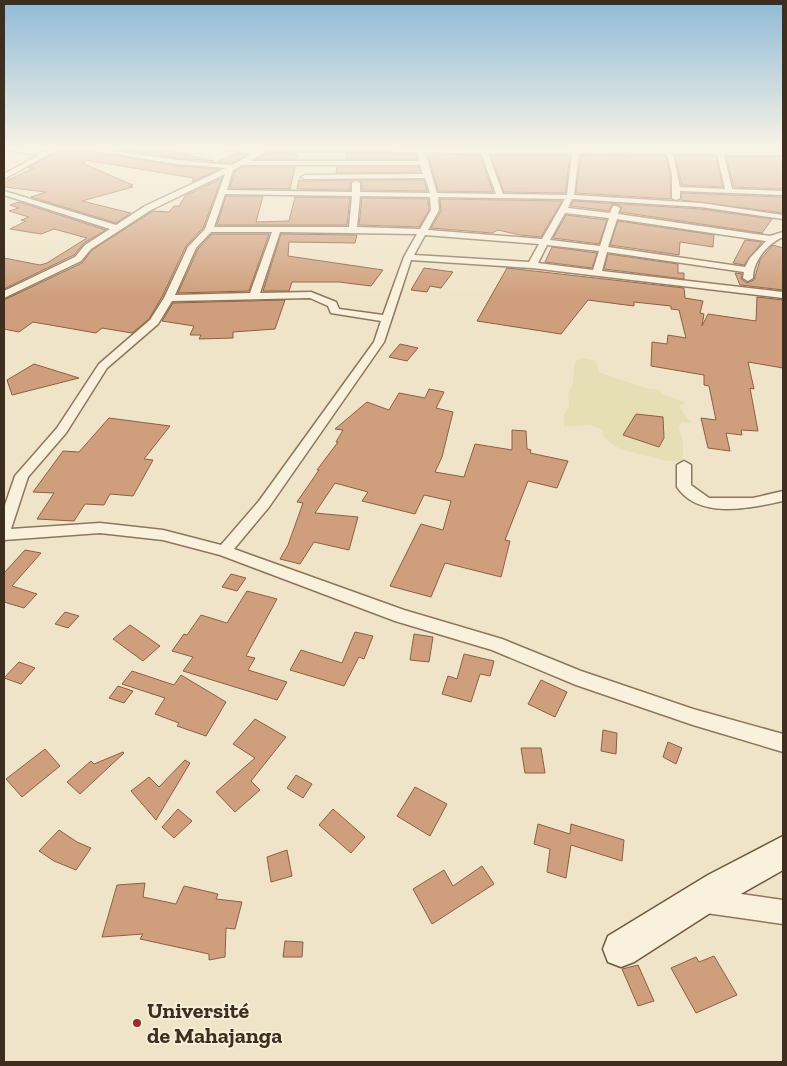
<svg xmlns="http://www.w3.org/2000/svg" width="787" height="1066" viewBox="0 0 787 1066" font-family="'Zilla Slab',serif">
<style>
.farmland{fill:#e6deb5}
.building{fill:#cf9f7d;stroke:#8d5f41}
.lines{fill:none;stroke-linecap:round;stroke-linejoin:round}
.street-casing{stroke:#8d765c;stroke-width:3}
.secondary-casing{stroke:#6f573f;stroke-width:3}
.street{fill:#faf1dc;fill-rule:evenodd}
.secondary{fill:#faf1dc;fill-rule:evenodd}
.poi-dot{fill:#9e2a2b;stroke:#f7eed8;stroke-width:2}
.labels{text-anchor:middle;stroke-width:4;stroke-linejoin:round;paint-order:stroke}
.near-poi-label{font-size:22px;font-weight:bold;fill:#3d2e20;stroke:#f7eed8;text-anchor:start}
</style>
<rect width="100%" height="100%" fill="#f0e4c8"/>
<path class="farmland" d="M582 358 596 361 599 372 603 374 649 389H658L664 395 686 402 679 406 691 423 681 422 679 427 683 443V462L667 461 623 450 613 445 604 437 602 429 588 425 564 427V415L569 406 568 395 573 383 575 362Z"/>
<path class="building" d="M64 147 177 166 219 169 192 182 194 178 85 160 84 164 133 185 129 186 133 187 82 201 131 213 116 223 31 197 46 192 4 187V182L34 168H28Z
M101 147 164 150 214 161 177 158Z
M236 153 247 155 232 163 217 162Z
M268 153H289L298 154 297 159H257Z
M347 153 416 154 417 159H346Z
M428 154 480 155 493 192 438 191Z
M491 155H570L565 193 504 192Z
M581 155 666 156 670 175 671 199 576 193Z
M675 156H716L723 187 682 185Z
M726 157H780L783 171V189L734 187Z
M242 167H295L290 189 230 188 235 171Z
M337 167H419L420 172 336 173Z
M222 178 203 228 186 246 162 297 149 319 132 333 102 328 96 333 33 322 19 332 4 329V300L82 263 92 250 153 211 169 212 174 206H179L185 196Z
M299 180 305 181 353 180 350 183V190L297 189Z
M359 180H424L427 191 362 190V183Z
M682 193 783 197V213L681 200Z
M226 196H263L256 222 289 221 295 197 350 198 347 225H217Z
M362 198 428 199 429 210 419 227 359 225Z
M440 199 562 201 541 237 520 235 498 230 492 233 431 228 441 211Z
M573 201 701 209 772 219 762 233 620 212 622 207 616 204 611 205 609 211 571 206Z
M19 202 106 230 84 243 74 255 4 289V258L40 265 47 263 87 238 54 229 41 234 10 229 26 221 21 220 29 217 9 211 19 208 10 205Z
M566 215 607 220 599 244 553 238Z
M618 221 714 235 713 247 680 242 679 255 610 245Z
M212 234H269L249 291 178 293 198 249Z
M281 234 357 235 355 243 289 242 288 256 383 270 371 286 339 282H292L289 291H263Z
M745 240 762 242 744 265 733 263Z
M773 245 783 248V290L740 285 735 273 742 274 741 279 747 283 754 280 760 260Z
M552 247 597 253 592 268 545 262Z
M608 254 678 264V273H684V279L604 269Z
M424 268 453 272 441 288 430 286 427 292 411 290Z
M507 268 684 288 685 298 703 301 700 313 704 314 702 326 708 314 756 321 757 297 783 300V368L748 362 754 389 750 388 758 431 741 430 742 435 726 433 730 451 708 448 701 418 716 420 709 386 704 385V375L651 366 652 342 667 344 668 335 686 338 679 310 671 309V306L634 302V306L588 300 561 334 477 321Z
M285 300 275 329 233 332V338L199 339 201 335H190L194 326 162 321 173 303Z
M400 344 418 348 407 361 389 357Z
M34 364 79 378 12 395 7 380Z
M429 389 444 392 436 408 453 412 442 457 435 472 464 477 475 444 512 450V430L526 431 527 449 531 450 530 453 568 461 557 488 528 481 505 540 510 541 501 577 445 563 431 597 390 586 421 524 443 530 451 501 424 495 415 514 362 501 368 492 335 483 315 513 358 517 349 550 314 542 300 564 280 559 288 545 303 503 297 502 319 470H317L338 442H336L343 430 335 429 367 402 389 410 399 393 425 398Z
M636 414 663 417 664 438 659 447 623 435Z
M109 418 170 426 144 459 153 460 133 496 110 494 104 505 85 504 74 521 37 519 54 493 33 492 63 451 79 452Z
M25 550 41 553 12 586 37 594 24 608 4 602V573Z
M231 574 246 578 237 591 222 587Z
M247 591 277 599 246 656 255 658 248 670 287 682 277 700 183 671 193 657 172 651 184 634 187 635 201 615 227 623Z
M65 612 79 616 68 628 55 624Z
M130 625 160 646 143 661 113 639Z
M355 632 373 636 364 659 359 657 344 686 290 670 301 650 342 663Z
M414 634 433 637 429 662 410 660Z
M464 654 494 661 490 676 480 674 471 702 442 694 448 676 457 679Z
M19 662 35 668 21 684 4 678Z
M132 671 174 685 181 675 226 702 206 736 177 726 179 723 155 714 165 698 122 684Z
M541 680 567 692 555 717 528 704Z
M118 686 133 691 124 703 109 698Z
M255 719 286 737 251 781 260 790 235 812 216 792 255 758 233 744Z
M603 730 617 733 616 754 601 751Z
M668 742 682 748 676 764 663 757Z
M521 748H541L545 773H525Z
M45 749 60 766 22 797 6 779Z
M123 752 124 753 80 794 67 782 91 761 94 764Z
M185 760 190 763 156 820 131 791 149 777 159 787Z
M296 775 312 784 303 798 287 788Z
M415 787 447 804 430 836 397 816Z
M178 809 192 821 174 838 162 827Z
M333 809 365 837 351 853 319 825Z
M538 824 570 834 571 824 624 840 622 861 571 845 566 878 547 872 550 849 534 844Z
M59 830 77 842 91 848 76 870 54 861 39 851Z
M287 850 292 876 271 882 267 857Z
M482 866 494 884 432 924 413 889 444 870 453 886Z
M145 883 143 897 176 904 184 886 218 894 216 899 242 902 235 929 226 928 225 957 209 960V954L140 939 143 934 102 937 117 885Z
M285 941 303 942 302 957H283Z
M714 956 737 995 696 1013 671 968 696 957 699 962Z
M638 965 654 1001 638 1006 622 969Z"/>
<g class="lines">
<g class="street-casing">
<path id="street" d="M4 147 45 152 54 147H62L4 179V174L39 155 4 150Z
M70 147H87L177 160 232 165 252 154 215 147 258 151 265 147 783 151V155H724L732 189 783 191V195L680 191V198L676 200 672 198V175L667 154 579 153 574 195 701 203 783 215V219L701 207 572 199 568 208 610 213 613 206H616L620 208 618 214 770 236 783 232V237C768 243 753 261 753 278L748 281 743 278 744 272 607 252 602 271 783 292V298L532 268 411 260 384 342 269 507 234 549 404 610 502 639 581 671 693 709 783 734V752L693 725 576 685 492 650 395 621 220 555 163 540 100 533 4 540V508L15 476 57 428 99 364 150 320 164 298 188 247 205 229 225 174 151 210 91 249 81 261 4 298V291L75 257 85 245 110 229 4 195V191L116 225 145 206 226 168 177 164ZM268 151 418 152 419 161H250ZM425 152 481 153 496 194 437 193ZM488 153H572L567 195 503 194ZM673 154H717L725 189 680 187ZM242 165H420L423 174 305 175 301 177 305 179 425 178 430 193 360 192V183L356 181 352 183V192L227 190 233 170ZM225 194 352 196 349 227H214ZM360 196 430 197 431 210 420 229 357 227ZM438 197 565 199 542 239 428 230 439 210ZM565 213 609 218 600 246 550 240ZM617 219 766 241 750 258 745 267 608 247ZM211 232H272L250 293 175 295 196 248ZM280 232 417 234 404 257 383 315 339 309 336 302 311 292 260 293ZM425 235 539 244 529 262 414 255ZM547 245 599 251 593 270 538 263ZM310 298 328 306 331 313 381 321 374 342 259 501 221 545 163 530 100 523 11 529 28 477 66 433 107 368 158 324 172 301Z
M684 461 691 465V485L709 498H753L783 491V501C751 508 699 520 677 487V465Z
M706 889 783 900V924L706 913 698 909 694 901 698 893Z"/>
</g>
<g class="secondary-casing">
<path id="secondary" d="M783 836V870L732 899 634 962 621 967 608 962 603 949 608 936 708 875Z"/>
</g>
<use href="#street" class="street"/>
<use href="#secondary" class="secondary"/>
</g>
<linearGradient id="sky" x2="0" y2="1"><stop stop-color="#8fbad6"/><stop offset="0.5" stop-color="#f8f3e6"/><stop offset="1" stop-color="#f8f3e6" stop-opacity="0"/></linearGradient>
<rect width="787" height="296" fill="url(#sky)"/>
<circle class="poi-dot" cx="137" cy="1023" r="5"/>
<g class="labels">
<g class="near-poi-label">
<text x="147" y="1018">Université<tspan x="147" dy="25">de Mahajanga</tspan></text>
</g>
</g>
<rect width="787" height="1066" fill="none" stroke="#3d2e20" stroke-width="10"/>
</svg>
